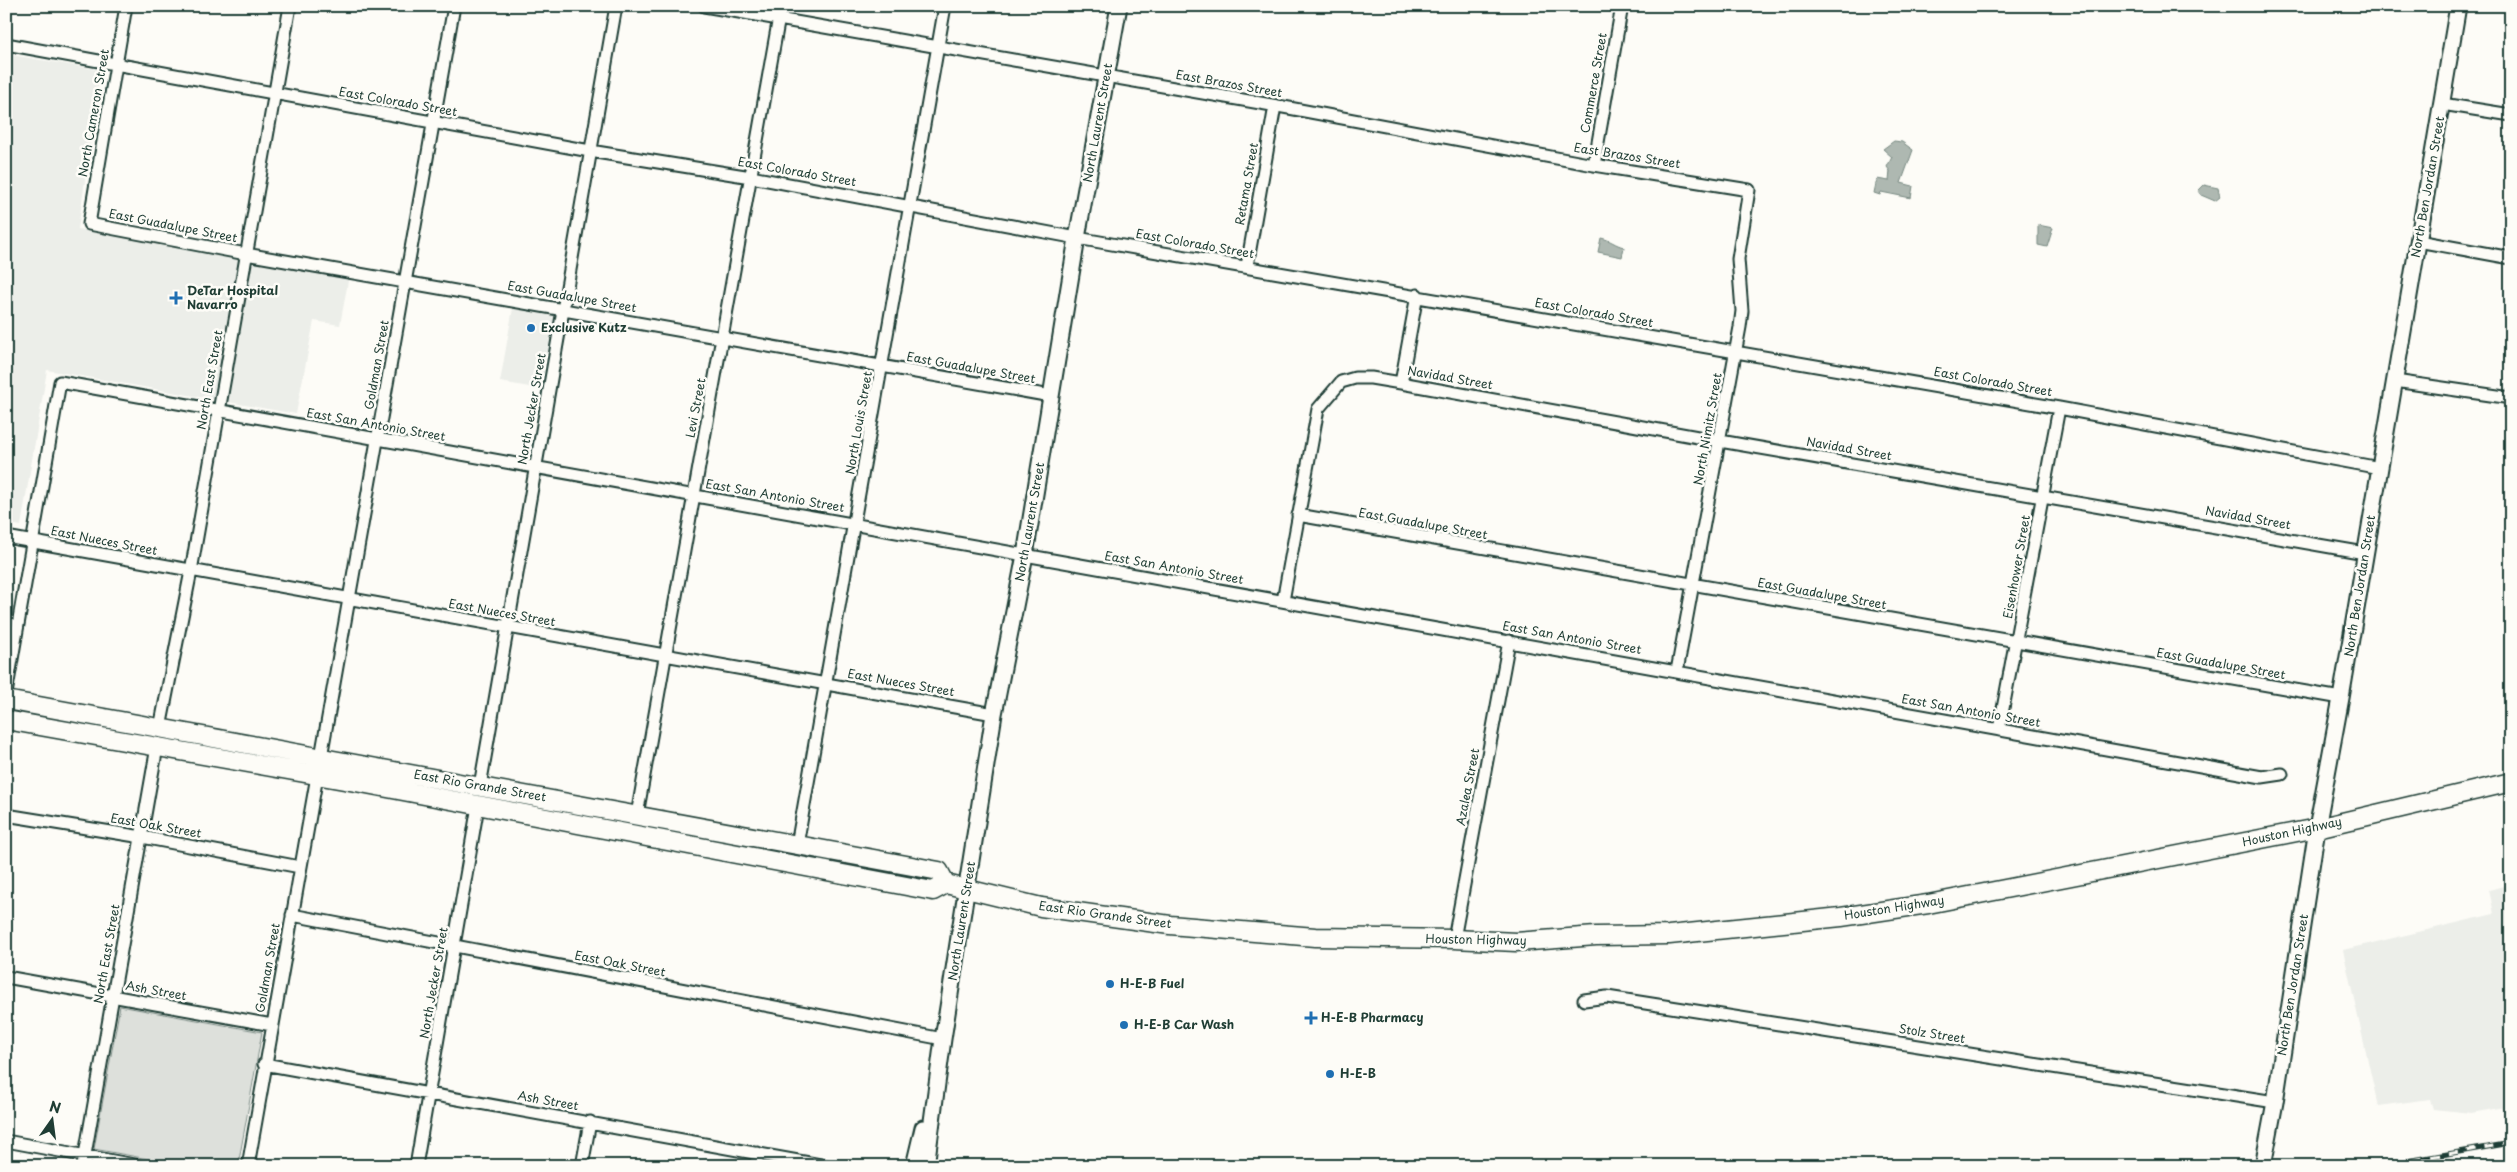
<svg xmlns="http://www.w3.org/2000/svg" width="2517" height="1172" viewBox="0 0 2517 1172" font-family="'Playpen Sans',sans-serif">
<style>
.built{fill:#eceee9}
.green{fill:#dde0db;stroke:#7e8e88}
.water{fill:#aeb8b1;stroke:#75877f}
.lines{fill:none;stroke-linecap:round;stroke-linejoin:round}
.street-casing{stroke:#1f3d34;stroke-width:15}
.secondary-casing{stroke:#1f3d34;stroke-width:19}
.primary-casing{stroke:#1f3d34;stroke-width:21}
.street{stroke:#fdfcf7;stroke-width:11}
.secondary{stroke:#fdfcf7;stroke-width:15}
.primary{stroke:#fdfcf7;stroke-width:18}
.rail-casing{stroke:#1f3d34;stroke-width:5}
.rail{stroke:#fdfcf7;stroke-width:3;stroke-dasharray:9;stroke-linecap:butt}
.poi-dot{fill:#1f6fb2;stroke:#fdfcf7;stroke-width:2}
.labels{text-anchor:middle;stroke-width:5;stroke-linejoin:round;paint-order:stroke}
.street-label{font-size:12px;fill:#1f3d34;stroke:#fdfcf7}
.poi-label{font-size:12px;font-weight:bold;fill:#1f3d34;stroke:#fdfcf7;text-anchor:start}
</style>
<rect width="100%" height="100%" fill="#fdfcf7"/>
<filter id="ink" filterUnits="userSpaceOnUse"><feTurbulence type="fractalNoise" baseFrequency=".02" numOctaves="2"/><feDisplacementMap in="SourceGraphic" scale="10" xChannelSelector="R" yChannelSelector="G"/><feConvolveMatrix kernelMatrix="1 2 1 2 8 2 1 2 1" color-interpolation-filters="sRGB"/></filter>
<g filter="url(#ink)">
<path class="built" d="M6 54 101 70 78 229 349 276 340 325 314 321 296 414 47 370 21 526 6 523Z
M513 308 554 315 541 389 500 382Z
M2511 884V1106L2471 1113 2433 1109 2430 1099 2378 1106 2343 950 2494 914 2489 890Z"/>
<path class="green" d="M120 1006 262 1032 238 1166H187L94 1149Z"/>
<path class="water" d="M1894 141 1902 142 1913 150 1901 183 1913 186 1911 198 1881 192 1880 195 1874 193 1877 179 1889 181 1890 171 1887 167 1892 157 1883 149Z
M2204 185 2218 188 2220 197 2215 201 2201 195 2198 191Z
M2038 225 2053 228 2047 247 2038 245Z
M1601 238C1611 240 1615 245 1624 247L1622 257 1598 252Z"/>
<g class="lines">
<g class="street-casing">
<path id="street" d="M126 6 89 224 246 254 1051 396
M704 6 1289 108 1594 165 1749 190 1738 259 1742 311 1740 327 1677 671
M6 44 590 151 751 177 1077 238 2059 408 2380 468
M2442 104 2511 115
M1594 165 1622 6
M2418 241 2511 258
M1247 266 1275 106
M2395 381 2511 398
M1401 383 1417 295
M1298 515 2341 698
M6 537 994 714
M1283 601 1318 409 1341 382 1355 378H1371L1401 383 1720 441 2365 553
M6 694 60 382 2262 777 2282 774
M160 728 191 571 290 6
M1999 730 2059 408
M321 757 454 6
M480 786 616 6
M6 815 142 837 300 867
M637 815 781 6
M797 845 945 6
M292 915 943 1039
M1454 939 1509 641
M6 977 272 1025
M1584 1000 1607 997 2275 1102
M264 1064 826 1166
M6 1141 140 1166
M83 1166 157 747
M248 1166 317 776
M416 1166 478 806
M582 1166 590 1122
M755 1166 758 1153"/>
</g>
<g class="secondary-casing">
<path id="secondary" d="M914 1166 923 1128
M926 1166 943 1039 994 714 1025 555 1077 238 1119 6
M2263 1166 2275 1102 2317 828 2341 698 2458 6"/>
</g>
<g class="primary-casing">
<path id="primary" d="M6 700 939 871 946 884
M6 720 361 783 933 891 946 884 1041 907 1170 925 1315 937 1454 939 1516 942 1596 936 1669 935 1841 917 1928 904 2317 828 2511 782"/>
</g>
<use href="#street" class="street"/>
<use href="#secondary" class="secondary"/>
<use href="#primary" class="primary"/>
<g class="rail-casing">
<path id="rail" d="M2378 1166 2511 1143"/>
</g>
<use href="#rail" class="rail"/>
</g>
</g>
<g class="poi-dot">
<path d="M173.5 290.5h5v5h5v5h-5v5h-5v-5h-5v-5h5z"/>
<circle cx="531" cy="328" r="5"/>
<circle cx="1110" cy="984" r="5"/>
<path d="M1308.5 1010.5h5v5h5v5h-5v5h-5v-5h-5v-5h5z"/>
<circle cx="1124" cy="1025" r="5"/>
<circle cx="1330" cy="1074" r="5"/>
</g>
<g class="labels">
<g class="street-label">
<text transform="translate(1594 83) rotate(-80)" y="4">Commerce Street</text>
<text transform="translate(1229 84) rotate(10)" y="4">East Brazos Street</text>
<text transform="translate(398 102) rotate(10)" y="4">East Colorado Street</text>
<text transform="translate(94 113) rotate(-80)" y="4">North Cameron Street</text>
<text transform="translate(1098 123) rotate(-80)" y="4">North Laurent Street</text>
<text transform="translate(1627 156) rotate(9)" y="4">East Brazos Street</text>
<text transform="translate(797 172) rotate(10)" y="4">East Colorado Street</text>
<text transform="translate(1247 184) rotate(-80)" y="4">Retama Street</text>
<text transform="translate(2428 187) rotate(-80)" y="4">North Ben Jordan Street</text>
<text transform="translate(173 226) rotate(11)" y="4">East Guadalupe Street</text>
<text transform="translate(1195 244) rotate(10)" y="4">East Colorado Street</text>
<text transform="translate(572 297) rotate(10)" y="4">East Guadalupe Street</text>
<text transform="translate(1594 313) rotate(10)" y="4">East Colorado Street</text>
<text transform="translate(377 365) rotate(-80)" y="4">Goldman Street</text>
<text transform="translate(971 368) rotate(10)" y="4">East Guadalupe Street</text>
<text transform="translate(1450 378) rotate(10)" y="4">Navidad Street</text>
<text transform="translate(210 380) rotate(-80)" y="4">North East Street</text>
<text transform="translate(1993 382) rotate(10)" y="4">East Colorado Street</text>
<text transform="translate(696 408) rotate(-79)" y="4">Levi Street</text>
<text transform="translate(532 409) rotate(-80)" y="4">North Jecker Street</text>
<text transform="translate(859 423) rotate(-80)" y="4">North Louis Street</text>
<text transform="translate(376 425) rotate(10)" y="4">East San Antonio Street</text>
<text transform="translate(1708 429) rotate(-80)" y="4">North Nimitz Street</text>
<text transform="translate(1849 449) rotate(10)" y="4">Navidad Street</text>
<text transform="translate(775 496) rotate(10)" y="4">East San Antonio Street</text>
<text transform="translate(2248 518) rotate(10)" y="4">Navidad Street</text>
<text transform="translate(1030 522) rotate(-80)" y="4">North Laurent Street</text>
<text transform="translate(1423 524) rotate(10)" y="4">East Guadalupe Street</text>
<text transform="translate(104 541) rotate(11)" y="4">East Nueces Street</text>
<text transform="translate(2017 567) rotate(-80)" y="4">Eisenhower Street</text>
<text transform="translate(1174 568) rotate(10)" y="4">East San Antonio Street</text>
<text transform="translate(2360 586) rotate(-81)" y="4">North Ben Jordan Street</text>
<text transform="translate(1822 594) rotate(10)" y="4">East Guadalupe Street</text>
<text transform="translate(502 613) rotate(10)" y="4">East Nueces Street</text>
<text transform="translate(1572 638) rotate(10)" y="4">East San Antonio Street</text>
<text transform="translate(2221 664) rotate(10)" y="4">East Guadalupe Street</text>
<text transform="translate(901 683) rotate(10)" y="4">East Nueces Street</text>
<text transform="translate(1971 711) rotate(10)" y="4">East San Antonio Street</text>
<text transform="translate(480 786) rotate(10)" y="4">East Rio Grande Street</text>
<text transform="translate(1468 787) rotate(-79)" y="4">Azalea Street</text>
<text transform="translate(156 826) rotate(10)" y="4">East Oak Street</text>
<text transform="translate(2292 832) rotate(-12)" y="4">Houston Highway</text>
<text transform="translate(1894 908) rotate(-9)" y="4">Houston Highway</text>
<text transform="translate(1105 915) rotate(8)" y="4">East Rio Grande Street</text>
<text transform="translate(962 921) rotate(-81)" y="4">North Laurent Street</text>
<text transform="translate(1476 940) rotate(1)" y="4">Houston Highway</text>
<text transform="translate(107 954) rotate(-80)" y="4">North East Street</text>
<text transform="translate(620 964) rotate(11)" y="4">East Oak Street</text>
<text transform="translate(268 968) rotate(-80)" y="4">Goldman Street</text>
<text transform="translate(434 983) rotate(-80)" y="4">North Jecker Street</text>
<text transform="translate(2293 985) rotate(-81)" y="4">North Ben Jordan Street</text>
<text transform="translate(156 991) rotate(10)" y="4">Ash Street</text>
<text transform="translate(1932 1034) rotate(9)" y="4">Stolz Street</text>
<text transform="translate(548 1101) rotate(10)" y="4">Ash Street</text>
</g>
<g class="poi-label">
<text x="187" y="295">DeTar Hospital<tspan x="187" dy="14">Navarro</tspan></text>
<text x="541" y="332">Exclusive Kutz</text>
<text x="1120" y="988">H-E-B Fuel</text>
<text x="1321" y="1022">H-E-B Pharmacy</text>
<text x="1134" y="1029">H-E-B Car Wash</text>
<text x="1340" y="1078">H-E-B</text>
</g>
</g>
<rect width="2517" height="1172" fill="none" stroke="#fdfcf7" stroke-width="25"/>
<rect x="12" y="12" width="2492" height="1147" fill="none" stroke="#1f3d34" stroke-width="2" filter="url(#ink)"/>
<g transform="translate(52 1120) rotate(14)" stroke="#fdfcf7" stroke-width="4" paint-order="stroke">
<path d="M0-4L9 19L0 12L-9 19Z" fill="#1f3d34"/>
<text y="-8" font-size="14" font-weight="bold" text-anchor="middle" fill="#1f3d34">N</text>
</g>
</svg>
